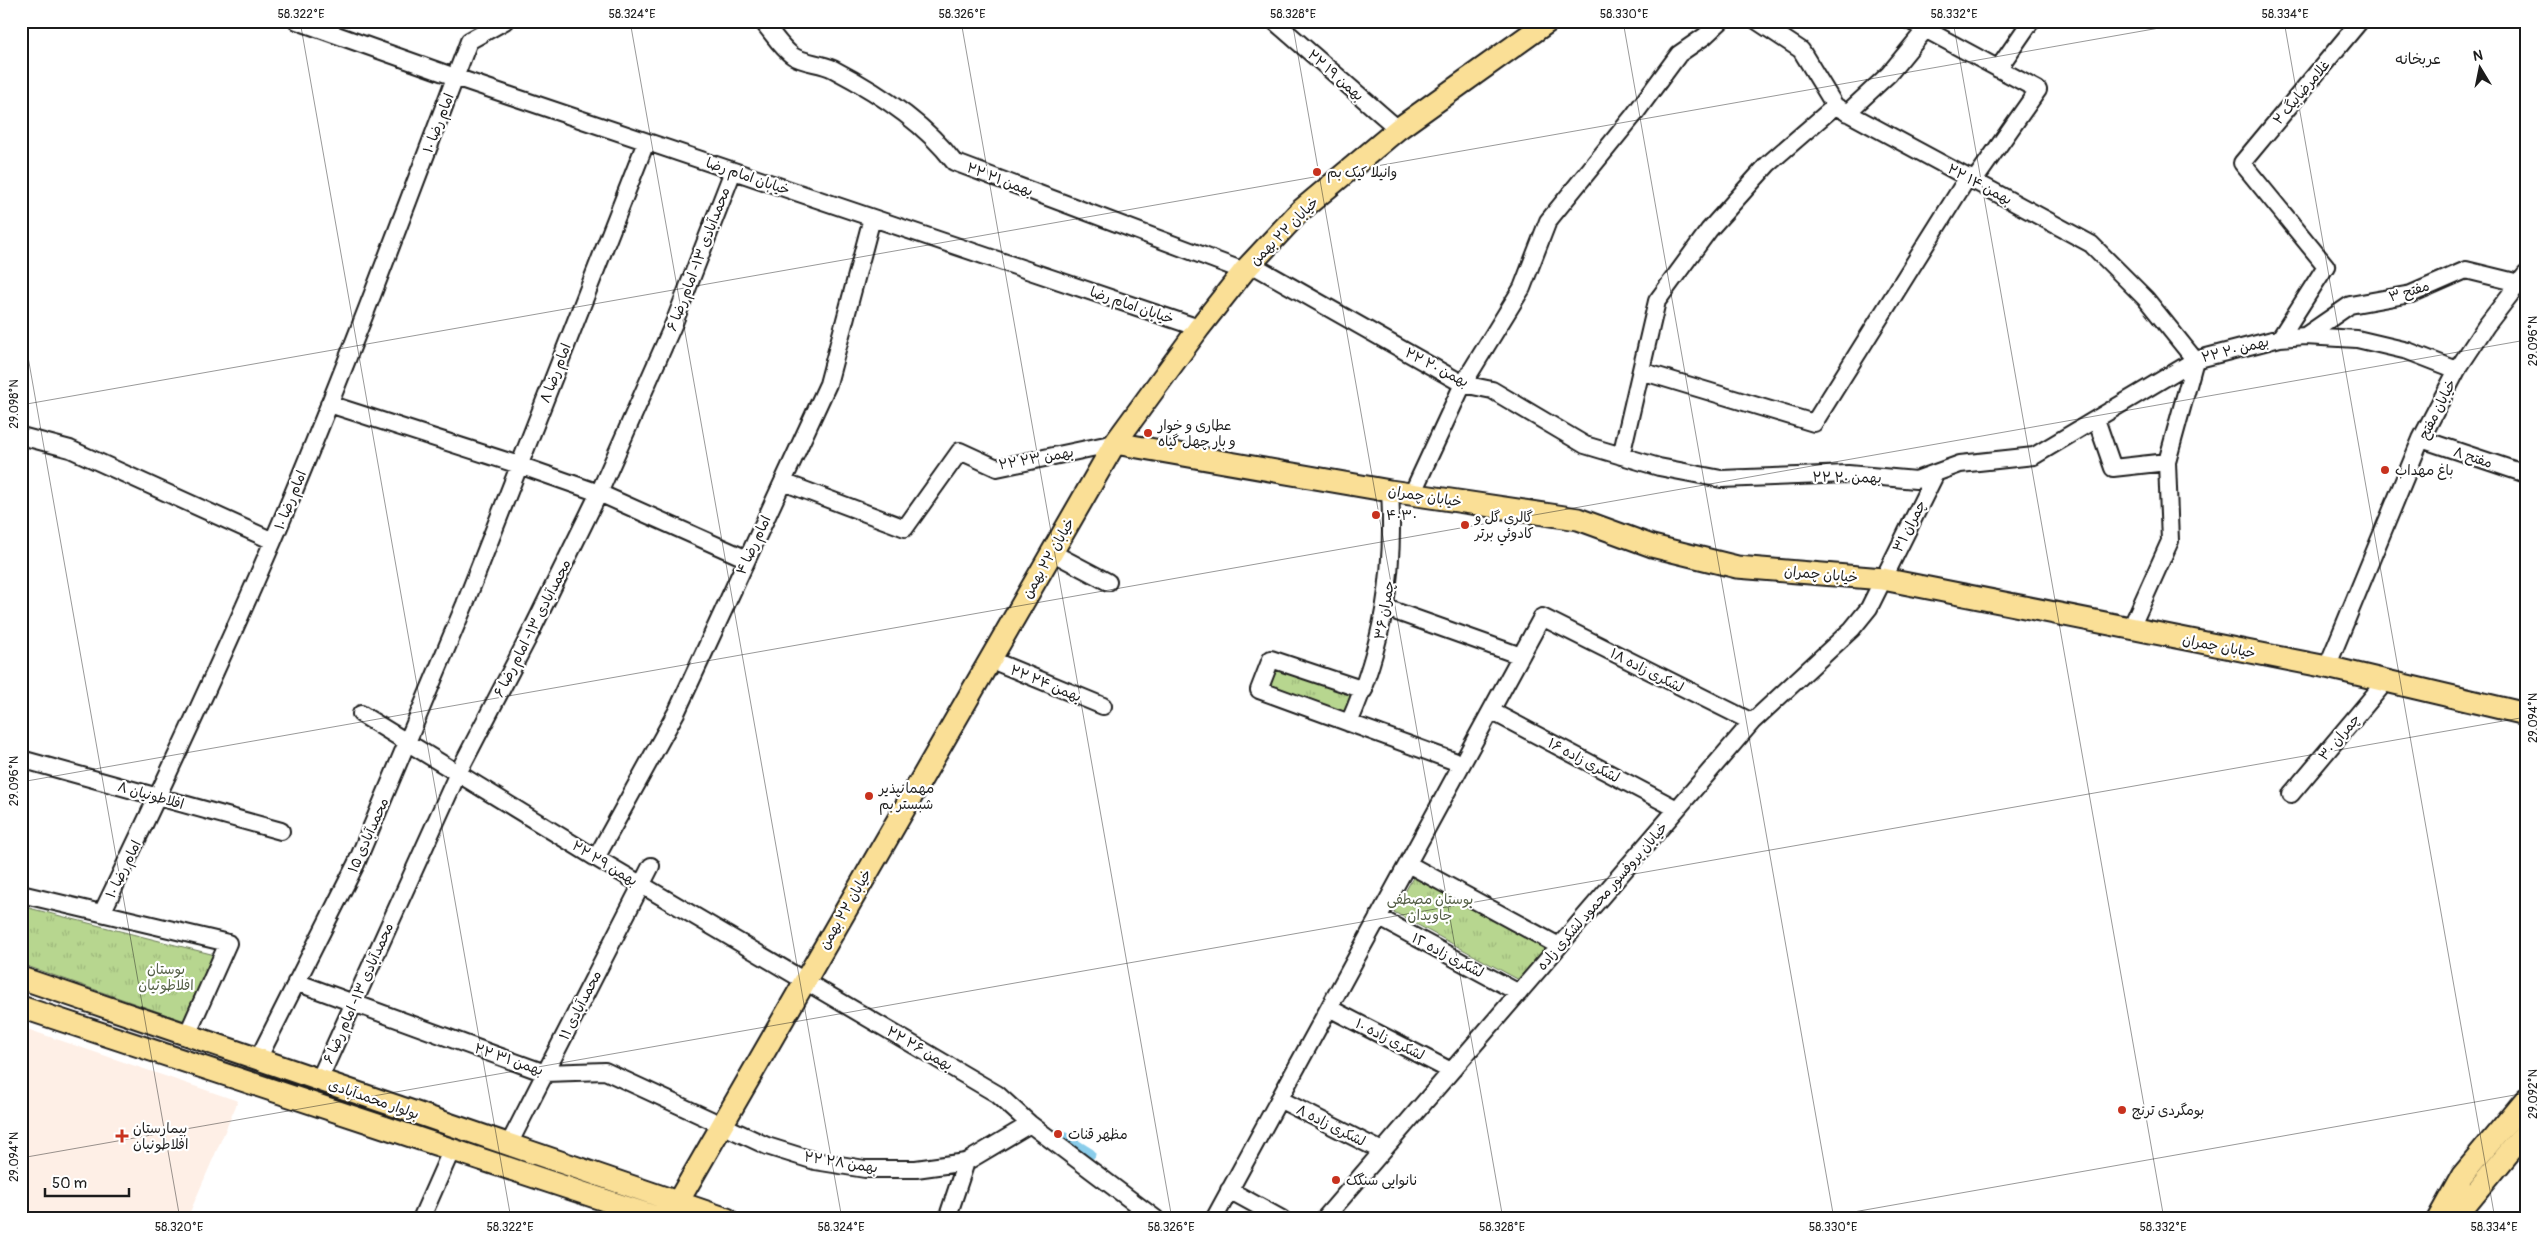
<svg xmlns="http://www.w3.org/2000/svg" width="2547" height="1240" viewBox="0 0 2547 1240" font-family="Pangolin,'Playpen Sans Arabic',sans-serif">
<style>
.built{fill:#feefe6}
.grass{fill:url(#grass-tufts);stroke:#6a7956}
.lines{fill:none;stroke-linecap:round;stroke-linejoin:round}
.canal{stroke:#8acdeb;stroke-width:11}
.minor-casing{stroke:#1c1c1c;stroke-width:20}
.major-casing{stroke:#1c1c1c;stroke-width:25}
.minor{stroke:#fff;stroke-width:16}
.major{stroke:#fadf96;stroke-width:21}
.ticks{fill:none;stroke:#1c1c1c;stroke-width:1;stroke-opacity:0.45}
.poi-dot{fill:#c8321e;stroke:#fff;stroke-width:2}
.labels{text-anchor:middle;stroke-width:4.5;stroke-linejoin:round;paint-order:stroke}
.street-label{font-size:14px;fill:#1c1c1c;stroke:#fff}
.poi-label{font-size:14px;fill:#1c1c1c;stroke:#fff;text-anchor:start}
.park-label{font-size:14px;fill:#525d44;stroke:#fff}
.neighbourhood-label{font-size:15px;fill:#1c1c1c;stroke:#fff}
.neatline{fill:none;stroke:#1c1c1c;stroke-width:2}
.ticks-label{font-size:12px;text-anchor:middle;fill:#1c1c1c}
</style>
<defs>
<pattern id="grass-tufts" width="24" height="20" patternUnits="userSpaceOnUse" patternTransform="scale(1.25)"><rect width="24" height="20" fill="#b7d68f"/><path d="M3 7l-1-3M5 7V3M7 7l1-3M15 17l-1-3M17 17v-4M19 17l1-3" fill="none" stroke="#9db77b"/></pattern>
</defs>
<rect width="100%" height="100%" fill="#fff"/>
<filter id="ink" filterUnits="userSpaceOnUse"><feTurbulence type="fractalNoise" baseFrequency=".02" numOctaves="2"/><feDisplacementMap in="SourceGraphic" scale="10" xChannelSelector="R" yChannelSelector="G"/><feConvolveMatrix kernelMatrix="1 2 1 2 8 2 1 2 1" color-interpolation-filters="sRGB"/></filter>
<g filter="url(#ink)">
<path class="built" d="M21 1027 238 1101 187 1219H21Z"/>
<path class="grass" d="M1272 665 1353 693 1345 716 1264 688Z
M1415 874 1550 948 1521 981 1394 912Z
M21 906 215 955 185 1021 21 964Z"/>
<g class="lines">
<path class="canal" d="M1058 1134 1090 1154"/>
<g class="minor-casing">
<path id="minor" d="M297 21 455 77 1199 328
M762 21C772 32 781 48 793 56 804 63 821 63 833 69 877 92 924 122 954 162L1244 271
M1274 21 1398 129
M1757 21 1801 50 1835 106 2091 244 2146 299 2195 360 2167 462 2170 541 2131 628
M1910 21 2038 90 1974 181
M1998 69 2031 21
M1847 113 1889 74 1925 30
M1251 264 1463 384 1492 390 1585 445 1659 467 1721 479 1848 474 1916 480 1960 464 2034 456 2195 360 2280 338 2305 336 2357 339 2408 351 2457 370
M2305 336 2350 305 2411 294 2466 270 2519 283
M2280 338 2326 266 2242 163 2360 21
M1641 371 1814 423 1968 177
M329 404 519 465 599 493 747 559
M2096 419 2113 468 2167 462
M21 436 70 449 273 541
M2421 439 2526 474
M1621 456 1657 301 1709 230 1768 164 1835 106
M783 482 905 528 960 451 997 468 1115 443
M1412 494 1463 384 1522 288 1548 221 1634 115 1679 54 1705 36 1721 21
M1051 552 1108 582
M1386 608 1521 656
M989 659 1103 706
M2327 667 2421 439 2457 370 2486 326 2526 274
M1364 690 1271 659 1259 690 1462 764
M1491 711 1677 809
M361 714 596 858 997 1094 1030 1124 1156 1219
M1349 723C1383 645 1395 576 1390 491
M21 759 281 831
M2291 794 2386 681
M596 858 677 711 828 384 872 218
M1408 864 1559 946
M21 894 228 943 187 1035
M102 913C161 790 219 667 273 541 343 377 405 209 469 41L505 21
M1378 917 1519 993
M296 982 545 1073 605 1071 767 1146 815 1161 865 1169H916L966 1162 1030 1124
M1329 1008 1451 1071
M258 1059 356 864 465 604 646 142
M319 1080 458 773 527 640 599 493 674 323 733 171
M1279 1099 1382 1151
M509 1144 651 866
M1229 1190 1282 1219
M421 1219 452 1149
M947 1219 966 1162
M1214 1219 1542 617 1752 722
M1324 1219 1752 722 1852 629 1869 608 1936 473"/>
</g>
<g class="major-casing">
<path id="major" d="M1115 443 1390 491 1578 519 1652 546 1737 567 1883 579 2327 667 2526 714
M21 978 727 1219
M21 1007 662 1219
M668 1219 1115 443 1199 328 1244 271 1300 211 1398 129 1549 21
M2438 1219 2462 1176 2526 1099
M2458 1219 2465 1206 2526 1132"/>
</g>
<use href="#minor" class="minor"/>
<use href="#major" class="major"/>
</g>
</g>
<path class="ticks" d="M300 21 511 1219M630 21 842 1219M961 21 1172 1219M1292 21 1503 1219M1623 21 1834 1219M1953 21 2164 1219M2284 21 2495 1219M21 29 64 21M21 317 180 1219M21 405 2199 21M21 782 2526 340M21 1158 2526 717M1814 1219 2526 1093"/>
<g class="poi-dot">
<circle cx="1317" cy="172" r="5"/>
<circle cx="1148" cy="433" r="5"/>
<circle cx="2385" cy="470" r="5"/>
<circle cx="1376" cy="515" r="5"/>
<circle cx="1465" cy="525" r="5"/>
<circle cx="869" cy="796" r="5"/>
<circle cx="2122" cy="1110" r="5"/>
<circle cx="1058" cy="1134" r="5"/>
<path d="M119.5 1128.5h5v5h5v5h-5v5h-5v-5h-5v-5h5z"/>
<circle cx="1336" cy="1180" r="5"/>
</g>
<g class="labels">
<g class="street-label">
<text transform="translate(1336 75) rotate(41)" y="5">۲۲ بهمن ۱۹</text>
<text transform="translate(2301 92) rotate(-50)" y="5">غلامرضابیگ ۲</text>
<text transform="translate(438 123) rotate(-69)" y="5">امام رضا ۱۰</text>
<text transform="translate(748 176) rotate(19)" y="5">خیابان امام رضا</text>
<text transform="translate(1000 179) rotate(21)" y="5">۲۲ بهمن ۲۱</text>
<text transform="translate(1980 184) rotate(28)" y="5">۲۲ بهمن ۱۴</text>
<text transform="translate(1284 231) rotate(-45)" y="5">خیابان ۲۲ بهمن</text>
<text transform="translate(698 259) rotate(-69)" y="5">محمدآبادی ۱۳- امام رضا ۶</text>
<text transform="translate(2409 291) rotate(-17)" y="5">مفتح ۳</text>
<text transform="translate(1132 305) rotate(19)" y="5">خیابان امام رضا</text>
<text transform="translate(2235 349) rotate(-14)" y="5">۲۲ بهمن ۲۰</text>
<text transform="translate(1437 367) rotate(27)" y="5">۲۲ بهمن ۲۰</text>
<text transform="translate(555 373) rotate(-69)" y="5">امام رضا ۸</text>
<text transform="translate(2437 409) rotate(-63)" y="5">خیابان مفتح</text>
<text transform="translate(2473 457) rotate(18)" y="5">مفتح ۸</text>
<text transform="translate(1036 458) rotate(-10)" y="5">۲۲ بهمن ۲۳</text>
<text transform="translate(1847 477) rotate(1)" y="5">۲۲ بهمن ۲۰</text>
<text transform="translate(1425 496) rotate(9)" y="5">خیابان چمران</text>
<text transform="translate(290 500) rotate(-68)" y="5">امام رضا ۱۰</text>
<text transform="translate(1909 526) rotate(-63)" y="5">چمران ۳۱</text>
<text transform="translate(753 545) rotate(-65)" y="5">امام رضا ۴</text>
<text transform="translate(1048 558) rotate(-60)" y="5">خیابان ۲۲ بهمن</text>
<text transform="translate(1821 574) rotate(5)" y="5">خیابان چمران</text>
<text transform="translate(1384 610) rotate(-80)" y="5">چمران ۳۶</text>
<text transform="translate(532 628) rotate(-63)" y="5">محمدآبادی ۱۳- امام رضا ۶</text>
<text transform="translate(2219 646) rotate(11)" y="5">خیابان چمران</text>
<text transform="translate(1647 670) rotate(27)" y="5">لشکری زاده ۱۸</text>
<text transform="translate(1046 683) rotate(22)" y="5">۲۲ بهمن ۲۴</text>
<text transform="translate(2339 737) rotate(-50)" y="5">چمران ۳۰</text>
<text transform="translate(1584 760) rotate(28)" y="5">لشکری زاده ١۶</text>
<text transform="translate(151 795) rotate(16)" y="5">افلاطونیان ۸</text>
<text transform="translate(368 835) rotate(-66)" y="5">محمدآبادی ۱۵</text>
<text transform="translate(605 863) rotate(31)" y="5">۲۲ بهمن ۲۹</text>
<text transform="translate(123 869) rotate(-64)" y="5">امام رضا ۱۰</text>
<text transform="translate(1602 896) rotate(-49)" y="5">خیابان پروفسور محمود لشکری زاده</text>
<text transform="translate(845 909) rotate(-60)" y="5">خیابان ۲۲ بهمن</text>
<text transform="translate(1448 955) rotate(28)" y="5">لشکری زاده ١٢</text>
<text transform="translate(358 993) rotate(-66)" y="5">محمدآبادی ۱۳- امام رضا ۶</text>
<text transform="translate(580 1005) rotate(-63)" y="5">محمدآبادی ۱۱</text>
<text transform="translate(1390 1039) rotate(27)" y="5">لشکری زاده ١٠</text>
<text transform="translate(920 1048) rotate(30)" y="5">۲۲ بهمن ۲۶</text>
<text transform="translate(509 1059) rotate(19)" y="5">۲۲ بهمن ۳۱</text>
<text transform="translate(374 1099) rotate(19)" y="5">بولوار محمدآبادی</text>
<text transform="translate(1331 1125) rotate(27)" y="5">لشکری زاده ٨</text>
<text transform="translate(841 1162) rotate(9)" y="5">۲۲ بهمن ۲۸</text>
</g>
<g class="poi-label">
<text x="1327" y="177">وانیلا کیک بم</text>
<text x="1158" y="430">عطاری و خوار<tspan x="1158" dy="16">و بار چهل گیاه</tspan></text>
<text x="2395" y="475">باغ مهداب</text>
<text x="1386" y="520">۴۰۳۰</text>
<text x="1475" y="522">گالري گل و<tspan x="1475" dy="16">كادوئي برتر</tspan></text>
<text x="879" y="793">مهمانپذیر<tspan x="879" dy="16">شبستر بم</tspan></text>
<text x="2132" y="1115">بومگردی ترنج</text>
<text x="133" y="1133">بیمارستان<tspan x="133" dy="16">افلاطونیان</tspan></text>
<text x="1068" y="1139">مظهر قنات</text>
<text x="1346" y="1185">نانوایی سنگک</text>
</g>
<g class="park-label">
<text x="1430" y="904">بوستان مصطفی<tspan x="1430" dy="16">جاویدان</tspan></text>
<text x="166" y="974">بوستان<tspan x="166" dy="16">افلاطونیان</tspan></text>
</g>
<g class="neighbourhood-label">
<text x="2418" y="64">عربخانه</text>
</g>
</g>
<rect width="2547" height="1240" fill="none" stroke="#fff" stroke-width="55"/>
<g transform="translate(2480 68) rotate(350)" stroke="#ffffff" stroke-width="4" paint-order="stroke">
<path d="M0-4L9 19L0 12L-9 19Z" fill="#1c1c1c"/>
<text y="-8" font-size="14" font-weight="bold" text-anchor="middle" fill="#1c1c1c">N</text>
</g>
<path d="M45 1188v8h84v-8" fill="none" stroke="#1c1c1c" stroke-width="2.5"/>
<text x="52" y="1188" font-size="15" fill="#1c1c1c" stroke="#ffffff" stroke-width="4" paint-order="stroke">50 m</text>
<rect x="28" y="28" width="2492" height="1184" class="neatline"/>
<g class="ticks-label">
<text x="301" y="18">58.322°E</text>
<text x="632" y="18">58.324°E</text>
<text x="962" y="18">58.326°E</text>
<text x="1293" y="18">58.328°E</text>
<text x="1624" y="18">58.330°E</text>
<text x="1954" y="18">58.332°E</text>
<text x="2285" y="18">58.334°E</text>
<text transform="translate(2533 341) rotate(-90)" y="4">29.096°N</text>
<text transform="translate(14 404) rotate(-90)" y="4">29.098°N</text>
<text transform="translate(2533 718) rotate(-90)" y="4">29.094°N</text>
<text transform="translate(14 781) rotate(-90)" y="4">29.096°N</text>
<text transform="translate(2533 1094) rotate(-90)" y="4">29.092°N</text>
<text transform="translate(14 1157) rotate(-90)" y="4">29.094°N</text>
<text x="179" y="1231">58.320°E</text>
<text x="510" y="1231">58.322°E</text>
<text x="841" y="1231">58.324°E</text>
<text x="1171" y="1231">58.326°E</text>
<text x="1502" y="1231">58.328°E</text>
<text x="1833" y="1231">58.330°E</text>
<text x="2163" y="1231">58.332°E</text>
<text x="2494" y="1231">58.334°E</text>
</g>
</svg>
